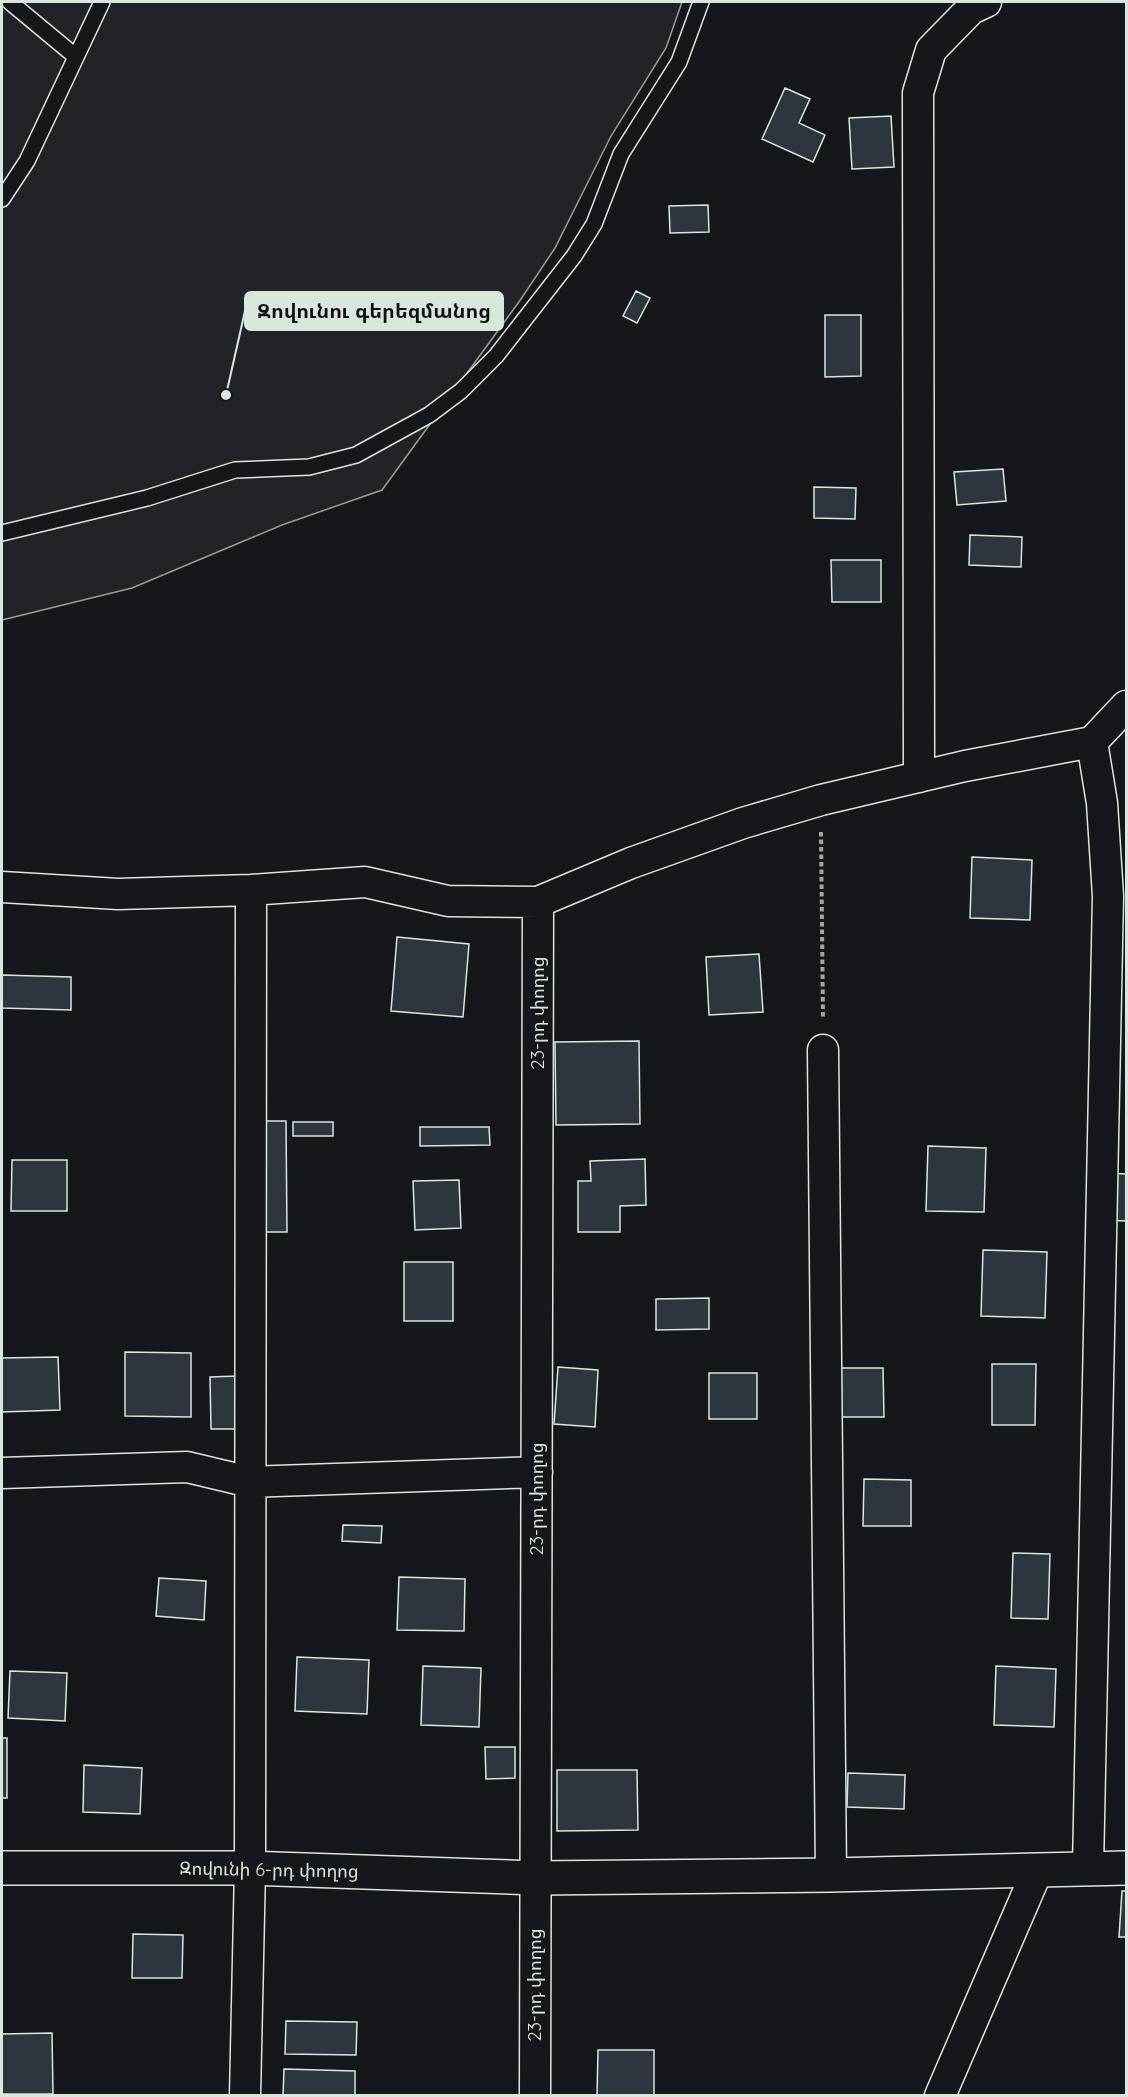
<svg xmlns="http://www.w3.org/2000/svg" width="1128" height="2097" viewBox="0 0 1128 2097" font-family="Quicksand,'Noto Sans Armenian',sans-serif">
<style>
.green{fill:#202428;stroke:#939e99;stroke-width:1.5}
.building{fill:#2c363c;stroke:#d8e6dc;stroke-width:1.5}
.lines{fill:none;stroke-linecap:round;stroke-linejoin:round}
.service-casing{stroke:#d8e6dc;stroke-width:18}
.minor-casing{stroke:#d8e6dc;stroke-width:33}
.tertiary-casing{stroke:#d8e6dc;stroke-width:36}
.path{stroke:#9da8a2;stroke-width:4;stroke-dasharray:4.5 3;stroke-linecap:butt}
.service{stroke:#14181c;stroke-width:15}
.minor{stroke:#14181c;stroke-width:30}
.tertiary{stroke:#14181c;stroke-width:33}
.labels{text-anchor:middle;stroke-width:4.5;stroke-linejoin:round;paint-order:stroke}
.street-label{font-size:18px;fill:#d8e6dc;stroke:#14181c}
.leader{fill:none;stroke:#d8e6dc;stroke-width:2}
.callout-dot{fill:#d8e6dc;stroke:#14181c;stroke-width:2}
.callout{fill:#d8e6dc;stroke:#d8e6dc;stroke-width:2}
.callout-label{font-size:20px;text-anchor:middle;font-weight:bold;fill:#111}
</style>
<rect width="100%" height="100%" fill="#14181c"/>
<path class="green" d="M2 2H682L666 48 611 136 555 248 521 299 382 490 282 525 132 588 2 620Z"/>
<path class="building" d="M785 88 810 99 799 123 825 135 813 162 762 139Z
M891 116 894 167 852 169 849 118Z
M708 205 709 232 670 233 669 206Z
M636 291 650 298 637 323 623 316Z
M825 315H861V376L825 377Z
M1003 469 1006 501 957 505 954 472Z
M814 487 856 488 855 519 814 518Z
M970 535 1022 537 1021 567 969 565Z
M831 560H881V602H832Z
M972 857 1032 860 1030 920 970 918Z
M397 937 469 944 463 1017 391 1011Z
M759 954 763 1012 709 1015 706 957Z
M2 975 71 977V1010L2 1008Z
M639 1041 640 1124 556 1125 555 1042Z
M254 1121H286L287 1232H255Z
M293 1122H333V1136H293Z
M420 1127H489L490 1145 420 1146Z
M928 1146 986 1148 984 1212 926 1211Z
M645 1159 646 1205 620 1206V1232H578V1181H591L590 1161Z
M12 1160H67V1211H11Z
M1106 1173 1126 1174V1221L1104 1220Z
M459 1180 461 1228 415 1230 413 1181Z
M983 1250 1047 1252 1045 1318 981 1316Z
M404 1262H453V1321H404Z
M709 1298V1329L656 1330V1299Z
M125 1352 191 1353V1417L125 1416Z
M58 1357 60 1410 2 1412V1358Z
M992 1364H1036L1035 1425H992Z
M558 1367 598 1370 595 1427 554 1424Z
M824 1368H883L884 1417H824Z
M709 1373H757V1419H709Z
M238 1376V1429H211L210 1377Z
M864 1479 911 1480V1526H863Z
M343 1525 382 1526 381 1543 342 1541Z
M1013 1553 1050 1554 1048 1619 1011 1618Z
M399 1577 465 1579 464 1631 397 1630Z
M159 1578 206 1581 204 1620 156 1616Z
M297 1657 369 1660 367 1714 295 1711Z
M423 1666 481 1668 479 1727 421 1725Z
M996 1666 1056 1669 1054 1727 994 1725Z
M10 1671 67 1673 65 1721 8 1718Z
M2 1738H7V1798H2Z
M485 1747H515V1778L486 1779Z
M84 1765 142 1768 140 1814 83 1812Z
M557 1770H637L638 1830 557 1831Z
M848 1773 905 1775 904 1809 847 1807Z
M1122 1891H1126V1937H1119Z
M133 1934 183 1935 182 1978H132Z
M286 2021 357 2022 356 2055 285 2054Z
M52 2033 53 2094H2V2034Z
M598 2050H654V2096H597Z
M284 2069 355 2071V2096H283Z"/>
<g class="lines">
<g class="service-casing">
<path id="service" d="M10 2 75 56
M2 199 27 161 102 2
M2 533 147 498 235 470 309 467 356 455 429 415 461 391 496 356 574 256 594 224 621 154 679 62 701 2"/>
</g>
<g class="minor-casing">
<path id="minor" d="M919 777 918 93 931 50 971 9 986 2
M2 887 118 894 251 890 365 882 448 901 538 902 631 863 743 823 821 800 965 766 1092 742
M823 1050 831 1875
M2 1473 187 1467 250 1482 537 1472
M1088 1868 1108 896 1102 803 1092 742 1126 706
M245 2096 250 1868 251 890
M535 2096 538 902
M940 2096 1038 1869"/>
</g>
<g class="tertiary-casing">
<path id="tertiary" d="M2 1868H250L536 1878 831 1875 1126 1868"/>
</g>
<path class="path" d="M821 832 823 1019"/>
<use href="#service" class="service"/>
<use href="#minor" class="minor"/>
<use href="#tertiary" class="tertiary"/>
</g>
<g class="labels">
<g class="street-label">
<text transform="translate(538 1013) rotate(-90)" y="6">23-րդ փողոց</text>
<text transform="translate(537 1499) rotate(-90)" y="6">23-րդ փողոց</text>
<text transform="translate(269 1870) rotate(1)" y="6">Զովունի 6-րդ փողոց</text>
<text transform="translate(535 1985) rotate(-90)" y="6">23-րդ փողոց</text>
</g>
</g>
<path class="leader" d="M226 395L245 311"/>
<circle class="callout-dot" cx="226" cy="395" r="6"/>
<rect class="callout" x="245" y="292" width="258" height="38" rx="6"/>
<g class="callout-label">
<text x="374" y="318">Զովունու գերեզմանոց</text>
</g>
<rect width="1128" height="2097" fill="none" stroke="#d8e6dc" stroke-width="6"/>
</svg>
